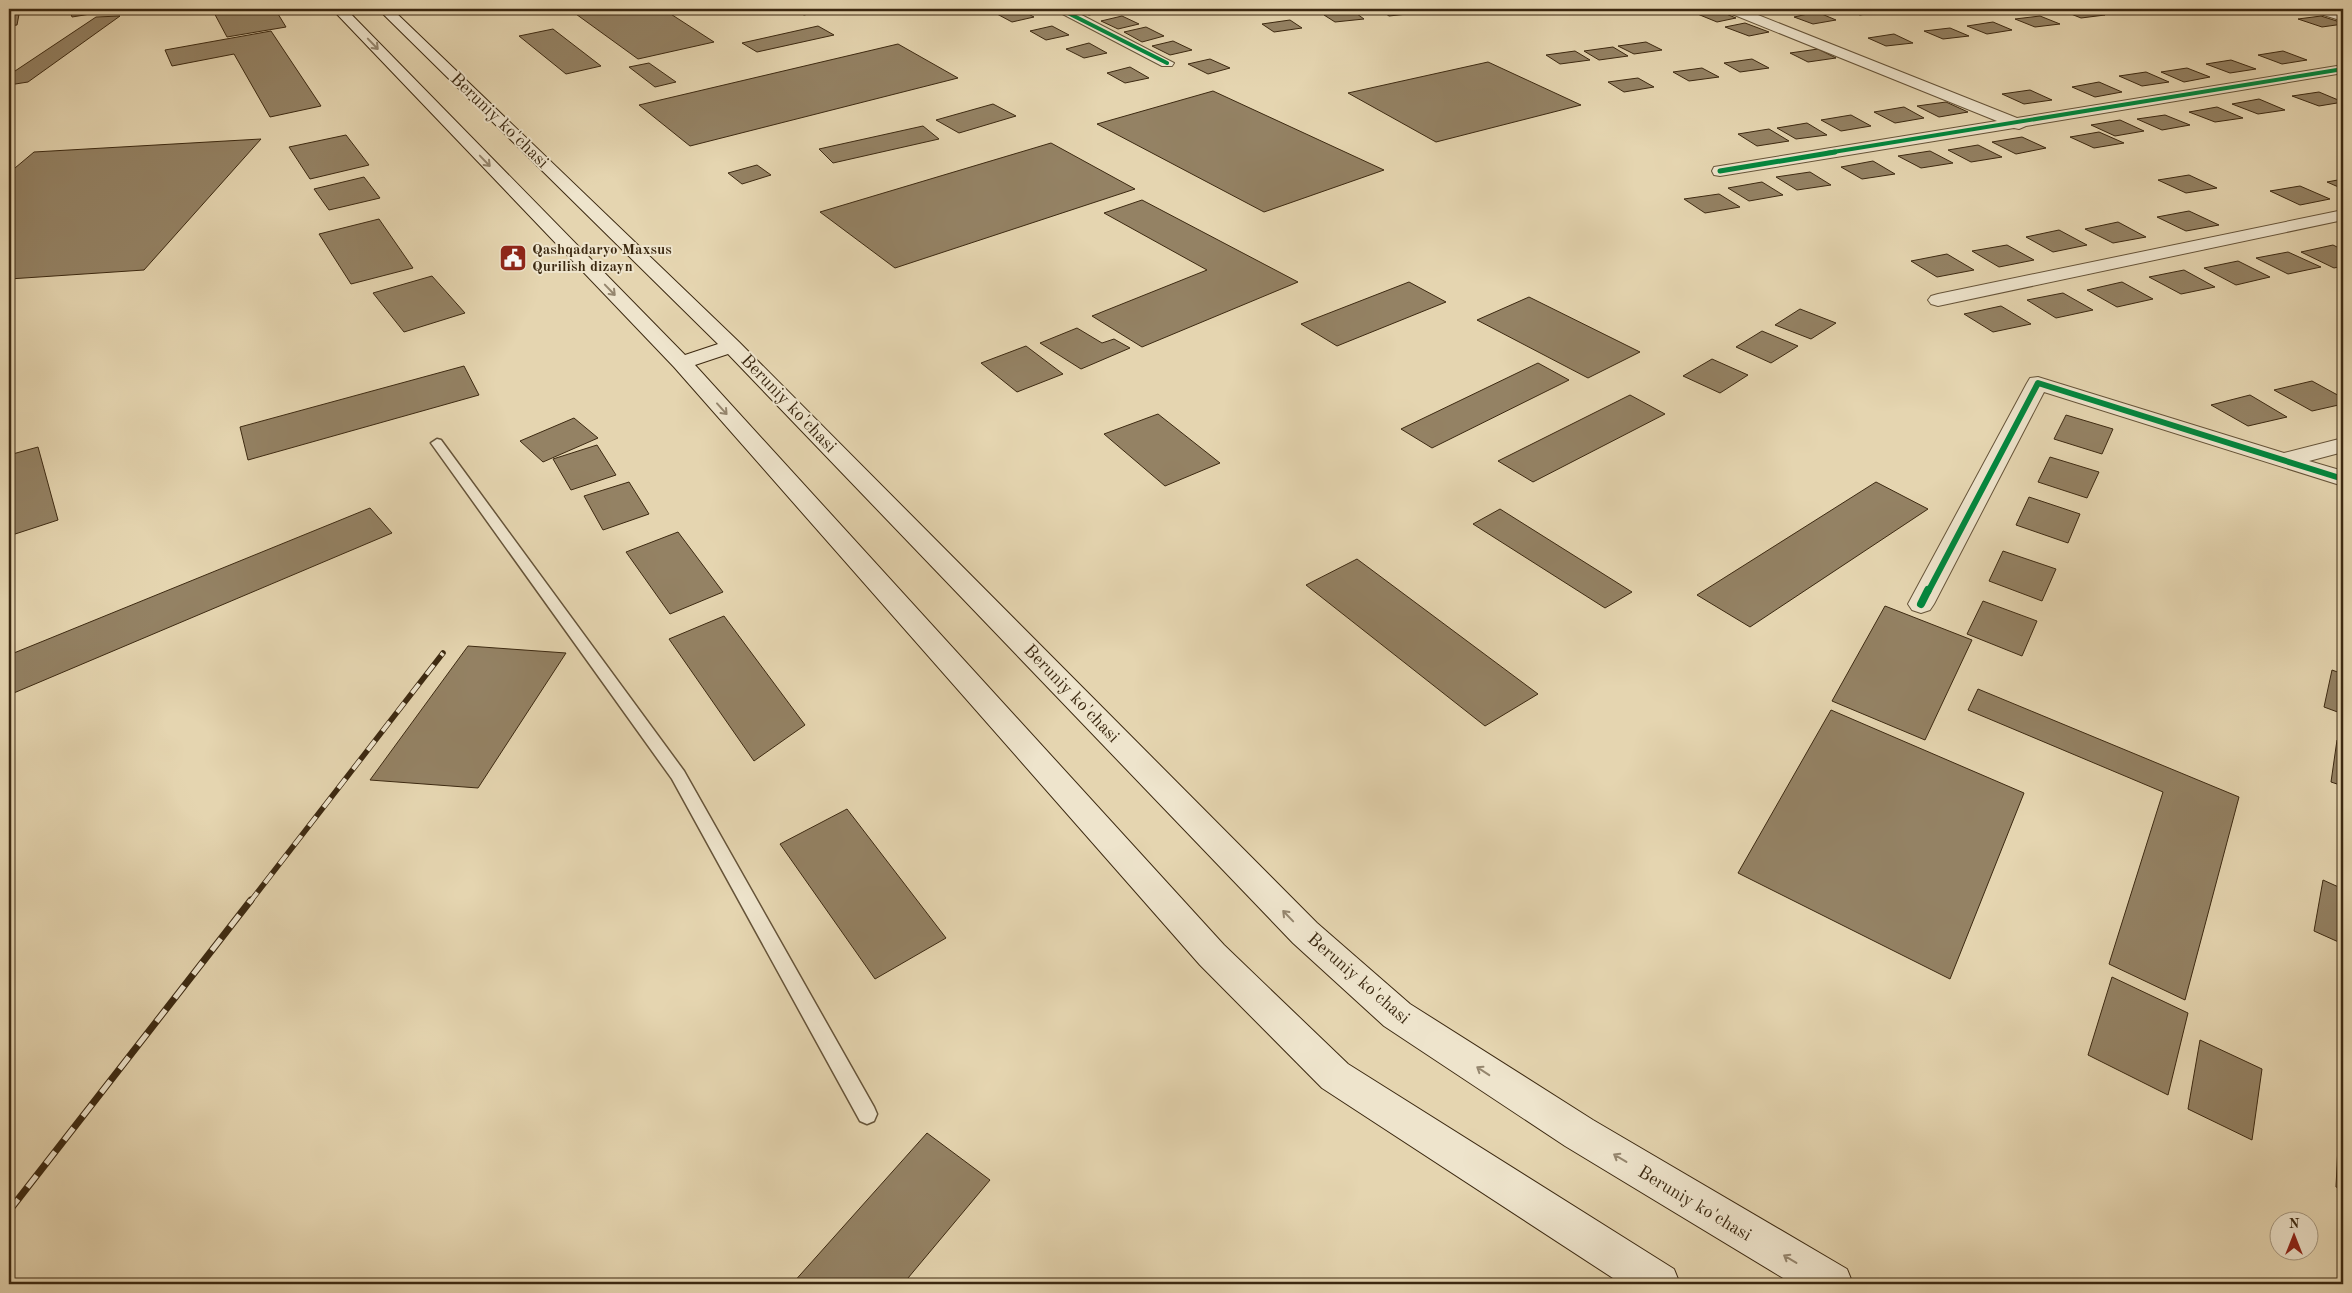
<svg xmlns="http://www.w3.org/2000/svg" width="2352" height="1293" viewBox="0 0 2352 1293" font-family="'Old Standard TT',serif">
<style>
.building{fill:#948264;stroke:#3c2911}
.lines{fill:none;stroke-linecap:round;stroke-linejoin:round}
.service-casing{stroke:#665439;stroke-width:3}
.minor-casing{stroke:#665439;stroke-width:2}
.secondary-casing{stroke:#3c2911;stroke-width:2}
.service{fill:#eee4cc;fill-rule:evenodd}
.minor{fill:#eee4cc;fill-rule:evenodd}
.secondary{fill:#eee4cc;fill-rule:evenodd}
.rail-far1-casing{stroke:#3c2911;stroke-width:5.5}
.rail-casing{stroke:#3c2911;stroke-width:7}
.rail-far1{stroke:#eee4cc;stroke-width:4;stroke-dasharray:12;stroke-linecap:butt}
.rail{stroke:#eee4cc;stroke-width:5;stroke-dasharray:15;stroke-linecap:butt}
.cycleway-far3-casing{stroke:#eee4cc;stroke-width:5.5}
.cycleway-far2-casing{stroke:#eee4cc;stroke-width:7}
.cycleway-far1-casing{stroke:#eee4cc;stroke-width:9}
.cycleway-casing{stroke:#eee4cc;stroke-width:11}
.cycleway-far3{stroke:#00873e;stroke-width:4}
.cycleway-far2{stroke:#00873e;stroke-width:5}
.cycleway-far1{stroke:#00873e;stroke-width:6}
.cycleway{stroke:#00873e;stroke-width:8}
.oneway{stroke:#95866e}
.labels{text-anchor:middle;stroke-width:4;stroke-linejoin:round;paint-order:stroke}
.far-poi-label{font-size:15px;font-weight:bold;fill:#3c2911;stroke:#eee4cc;text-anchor:start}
.street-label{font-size:18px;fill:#3c2911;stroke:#eee4cc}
</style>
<rect width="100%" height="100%" fill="#e5d5b0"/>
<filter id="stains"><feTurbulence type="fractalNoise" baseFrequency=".004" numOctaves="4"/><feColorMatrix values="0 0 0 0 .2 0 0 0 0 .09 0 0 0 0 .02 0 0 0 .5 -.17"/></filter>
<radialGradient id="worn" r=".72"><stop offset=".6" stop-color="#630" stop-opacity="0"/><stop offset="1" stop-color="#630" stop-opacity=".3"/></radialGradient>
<path class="building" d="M9 9H20L17 25 9 26Z
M69 9H121L72 17Z
M212 9H275L286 27 227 37Z
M569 9H663L714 42 638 59Z
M793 9H830L804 15Z
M1019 9 1034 17 1012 22 997 14Z
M1076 9H1107L1110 10 1089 15Z
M1379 9H1412L1417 13 1389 16Z
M1714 9 1736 18 1717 22 1695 13Z
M1843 9H1877L1883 11 1860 15Z
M2073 9H2089L2105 15 2081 18 2061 10Z
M2108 9H2141L2146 11 2122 14Z
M1353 11 1364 19 1335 22 1324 15Z
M1817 12 1836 20 1813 24 1794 17Z
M120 16 28 82 9 85V75L96 17Z
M1122 16 1139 24 1118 29 1101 21Z
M2040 16 2060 24 2035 27 2015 19Z
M2321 16 2343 23V24L2322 27 2298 19Z
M1290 20 1302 28 1274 32 1262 24Z
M1993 22 2012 30 1987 34 1967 26Z
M1745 23 1769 32 1749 36 1725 27Z
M818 26 834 35 757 52 742 43Z
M1052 26 1069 35 1046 40 1030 31Z
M1146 27 1164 36 1142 42 1124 32Z
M1950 28 1969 36 1943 39 1924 31Z
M553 29 601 66 566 74 519 36Z
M271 31 321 106 270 117 234 54 172 66 165 50Z
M1894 34 1913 43 1886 46 1868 38Z
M1173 41 1192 50 1170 55 1152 46Z
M1646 42 1662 50 1634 54 1618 46Z
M1089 43 1107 53 1084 58 1066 49Z
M898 44 958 78 690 146 639 105Z
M1613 47 1628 56 1599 60 1584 51Z
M1818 49 1836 58 1808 62 1790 53Z
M1575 51 1590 60 1560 64 1546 55Z
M2283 51 2307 60 2282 64 2258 55Z
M1210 59 1230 68 1208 74 1188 64Z
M1752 59 1769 68 1740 72 1724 63Z
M2231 60 2256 69 2230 73 2206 64Z
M1488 62 1581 105 1436 142 1348 93Z
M649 63 676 82 655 87 629 67Z
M1130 67 1149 78 1125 83 1107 73Z
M1702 68 1719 77 1689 81 1673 72Z
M2187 68 2210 77 2184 82 2161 72Z
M2146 72 2169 82 2142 86 2119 76Z
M1638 78 1654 87 1624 92 1608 82Z
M2099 82 2122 92 2095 97 2072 87Z
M2030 90 2052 100 2024 104 2002 94Z
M1213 91 1384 170 1264 212 1097 124Z
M2319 92 2343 102 2319 106 2292 96Z
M2259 99 2285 110 2258 114 2232 104Z
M1946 102 1968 112 1939 117 1917 106Z
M993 104 1016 116 959 133 936 120Z
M1904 107 1924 118 1895 123 1874 112Z
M2217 107 2243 118 2215 122 2189 112Z
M1851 115 1871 126 1841 131 1821 120Z
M2165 115 2190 125 2162 130 2137 119Z
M2120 120 2144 131 2115 136 2091 125Z
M1807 123 1827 135 1796 139 1777 128Z
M923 126 939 139 833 163 819 149Z
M1769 129 1789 141 1757 146 1738 134Z
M2099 132 2124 143 2094 148 2070 137Z
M346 135 369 165 310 179 289 147Z
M2022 137 2046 148 2016 154 1992 142Z
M261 139 144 270 9 279V173L34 152Z
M1051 143 1135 189 895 268 820 212Z
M1978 145 2002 157 1971 162 1948 150Z
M1930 151 1953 163 1921 168 1898 156Z
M1873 161 1895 174 1862 179 1841 167Z
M757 165 771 175 742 184 728 173Z
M1810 172 1831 185 1797 190 1776 177Z
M2189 175 2217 188 2186 193 2158 180Z
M364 177 380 198 329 210 314 189Z
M2343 179V189L2327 182Z
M1762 182 1783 195 1749 201 1728 188Z
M2300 186 2330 199 2300 205 2270 191Z
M1719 194 1740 207 1705 213 1684 199Z
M1142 200 1298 282 1142 347 1092 316 1207 270 1104 213Z
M2189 211 2219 225 2186 231 2157 217Z
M379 219 413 268 351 284 319 234Z
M2118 222 2146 237 2113 243 2085 229Z
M2059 230 2087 245 2053 252 2026 237Z
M2007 245 2034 260 1999 267 1972 251Z
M2333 245 2343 250V266L2334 268 2301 252Z
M2288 252 2321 267 2288 274 2256 258Z
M1947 254 1974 270 1937 277 1911 261Z
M2238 261 2270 277 2236 285 2204 268Z
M2184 270 2215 287 2181 294 2149 277Z
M432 276 465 313 404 332 373 293Z
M1409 282 1446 302 1337 346 1301 324Z
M2122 282 2153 299 2117 307 2087 290Z
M2063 293 2093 310 2056 318 2027 300Z
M1529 297 1640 352 1588 378 1477 320Z
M2001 306 2031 324 1993 332 1964 314Z
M1800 309 1836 323 1811 339 1775 325Z
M1077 328 1102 343 1114 339 1130 348 1081 369 1040 343Z
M1762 331 1798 346 1771 363 1736 347Z
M1026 346 1063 374 1017 392 981 363Z
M1712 359 1748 375 1720 393 1683 376Z
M1538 363 1569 380 1432 448 1401 429Z
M464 366 479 395 248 460 240 427Z
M2312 381 2343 398V404L2312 411 2274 390Z
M1630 395 1665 414 1533 482 1498 461Z
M2250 395 2287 417 2248 426 2211 405Z
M1158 414 1220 463 1165 486 1104 434Z
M2066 415 2113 429 2102 454 2054 439Z
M574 418 598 438 543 462 520 441Z
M597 445 616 475 571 490 553 459Z
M38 447 58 520 9 536V455Z
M2050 457 2099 472 2087 498 2038 482Z
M629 482 649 514 603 530 584 496Z
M1876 482 1928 509 1750 627 1697 595Z
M2029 497 2080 514 2068 543 2016 525Z
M370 508 392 533 9 695V655Z
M1500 509 1632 592 1605 608 1473 524Z
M678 532 723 592 670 614 626 552Z
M2003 551 2056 569 2042 601 1989 581Z
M1357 559 1538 694 1485 726 1306 585Z
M1983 601 2037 621 2022 656 1967 634Z
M1885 606 1972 640 1925 740 1832 701Z
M724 616 805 725 754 761 669 639Z
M468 646 566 653 478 788 370 780Z
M2332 670 2343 674V714L2324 707Z
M1978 689 2239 797 2185 1000 2109 964 2163 792 1968 710Z
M1831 710 2024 793 1950 979 1738 873Z
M2337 740 2343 742V786L2331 782Z
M847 809 946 938 875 979 780 844Z
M2323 880 2343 889V944L2314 931Z
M2112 977 2188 1013 2168 1095 2088 1055Z
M2200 1040 2262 1069 2252 1140 2188 1109Z
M2341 1082 2343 1083V1190L2336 1187Z
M927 1133 990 1180 903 1284H792Z"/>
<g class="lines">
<g class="service-casing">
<path id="service" d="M437 439 441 440 684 771 874 1107 877 1114 874 1121 867 1124 860 1121 672 779 431 443Z"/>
</g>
<g class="minor-casing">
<path id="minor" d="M1053 9H1070L1174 63 1172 66H1162Z
M1725 9H1743L2017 118 2343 65V73L2026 126 2019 129 2014 128 1720 176 1714 175 1712 171 1714 167 1997 121 1727 12Z
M2313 9H2331L2343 13V21L2314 12Z
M2343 210V220L1938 306 1931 304 1928 300 1931 296 1938 294Z
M2038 377 2284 453 2343 438V452L2309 461 2343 471V486L2044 392 1934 604 1930 610 1921 613 1912 610 1908 604 2027 383 2030 378Z"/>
</g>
<g class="secondary-casing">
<path id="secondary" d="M332 9H346L685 355 718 344 378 9H392L739 342 1317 923 1410 1004 1593 1120 1847 1269 1853 1284H1793L1565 1146 1384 1026 1293 943 728 354 695 365 1224 945 1348 1064 1674 1269 1680 1284H1622L1322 1088 1200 965 674 367Z"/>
</g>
<use href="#service" class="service"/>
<use href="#minor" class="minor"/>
<use href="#secondary" class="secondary"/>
<g class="rail-far1-casing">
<path id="rail-far1" d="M250 902 443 653"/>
</g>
<g class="rail-casing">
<path id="rail" d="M9 1211 251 900"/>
</g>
<use href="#rail-far1" class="rail-far1"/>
<use href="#rail" class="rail"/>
<g class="cycleway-far3-casing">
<path id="cycleway-far3" d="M1060 9 1167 63
M1827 153 2343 69"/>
</g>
<g class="cycleway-far2-casing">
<path id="cycleway-far2" d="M1720 171 1835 152"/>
</g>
<g class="cycleway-far1-casing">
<path id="cycleway-far1" d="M1928 592 2038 383 2343 479"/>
</g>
<g class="cycleway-casing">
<path id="cycleway" d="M1921 604 1928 590"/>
</g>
<use href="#cycleway-far3" class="cycleway-far3"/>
<use href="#cycleway-far2" class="cycleway-far2"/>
<use href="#cycleway-far1" class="cycleway-far1"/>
<use href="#cycleway" class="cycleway"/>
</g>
<defs><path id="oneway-shaft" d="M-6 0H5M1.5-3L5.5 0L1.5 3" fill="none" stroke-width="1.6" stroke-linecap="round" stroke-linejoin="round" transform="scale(1.25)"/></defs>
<g class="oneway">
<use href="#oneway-shaft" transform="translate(373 44) rotate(46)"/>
<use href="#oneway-shaft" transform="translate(485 161) rotate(46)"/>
<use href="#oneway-shaft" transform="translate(610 290) rotate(46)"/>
<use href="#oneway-shaft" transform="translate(722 409) rotate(48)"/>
<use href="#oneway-shaft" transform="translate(1288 916) rotate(-134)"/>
<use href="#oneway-shaft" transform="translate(1483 1071) rotate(-147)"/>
<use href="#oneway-shaft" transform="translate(1620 1158) rotate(-149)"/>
<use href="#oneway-shaft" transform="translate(1790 1259) rotate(-149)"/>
</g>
<defs>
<g id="civic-square" transform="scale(1.4375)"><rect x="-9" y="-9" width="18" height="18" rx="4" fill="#8f2418" stroke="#eee4cc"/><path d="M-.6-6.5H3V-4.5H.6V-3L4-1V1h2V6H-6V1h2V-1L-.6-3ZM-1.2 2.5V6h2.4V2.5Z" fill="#fff"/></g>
</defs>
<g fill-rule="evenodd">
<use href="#civic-square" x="513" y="258"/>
</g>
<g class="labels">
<g class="far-poi-label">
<text x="532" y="254">Qashqadaryo Maxsus<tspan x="532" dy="17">Qurilish dizayn</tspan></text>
</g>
<g class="street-label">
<text transform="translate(500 120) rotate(44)" y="6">Beruniy ko'chasi</text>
<text transform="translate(789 403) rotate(46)" y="6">Beruniy ko'chasi</text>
<text transform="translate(1072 693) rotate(46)" y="6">Beruniy ko'chasi</text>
<text transform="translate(1359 978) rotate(41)" y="6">Beruniy ko'chasi</text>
<text transform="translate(1695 1203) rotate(31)" y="6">Beruniy ko'chasi</text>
</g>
</g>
<rect width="2352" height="1293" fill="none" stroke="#e5d5b0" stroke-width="30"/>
<rect x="10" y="10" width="2332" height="1273" fill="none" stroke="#3c2911" stroke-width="2.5"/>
<rect x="15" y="15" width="2322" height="1263" fill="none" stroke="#3c2911"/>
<g transform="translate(2294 1236)"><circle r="24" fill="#eee4cc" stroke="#a79981"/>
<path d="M0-4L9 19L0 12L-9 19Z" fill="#8f2418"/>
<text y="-8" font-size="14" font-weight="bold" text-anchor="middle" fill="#3c2911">N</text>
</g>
<rect width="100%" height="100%" filter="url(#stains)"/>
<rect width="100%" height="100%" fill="url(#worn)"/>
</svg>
